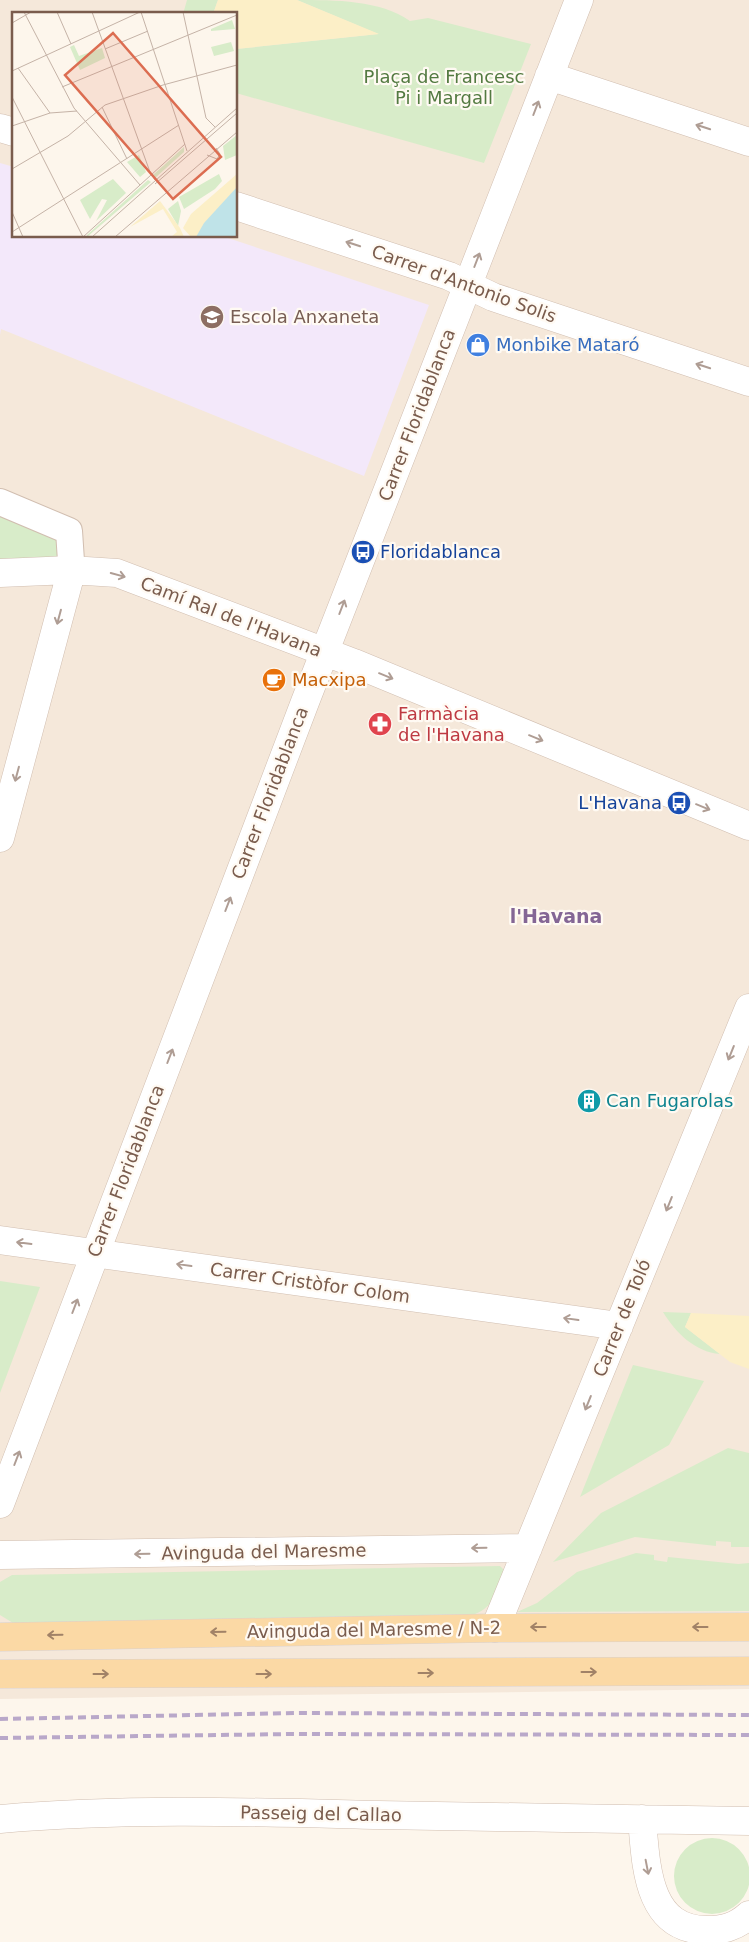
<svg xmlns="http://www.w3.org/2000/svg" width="749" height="1942" viewBox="0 0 749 1942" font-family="'DejaVu Sans',sans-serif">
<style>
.residential{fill:#f5e8da;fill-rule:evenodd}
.education{fill:#f3e8fa}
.green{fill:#d8ecc9}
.sand{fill:#fcefc7}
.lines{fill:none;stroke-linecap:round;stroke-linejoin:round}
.pedestrian-casing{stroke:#d1beb0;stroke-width:28}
.minor-casing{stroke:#d1beb0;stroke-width:29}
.primary-casing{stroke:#dad1cd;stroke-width:29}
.pedestrian{stroke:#fff;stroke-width:26}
.minor{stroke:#fff;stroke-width:28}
.primary{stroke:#fbd9a5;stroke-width:28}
.rail{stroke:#b9a8c9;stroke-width:4;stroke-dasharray:8 5;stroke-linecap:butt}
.oneway{stroke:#af9d94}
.oneway2{stroke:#a18267}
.labels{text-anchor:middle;stroke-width:4.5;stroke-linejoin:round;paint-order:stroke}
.park-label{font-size:18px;fill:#537a41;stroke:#fffaf3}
.street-label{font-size:18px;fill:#7a5c4d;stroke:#fffaf3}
.education-label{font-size:18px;fill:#785e54;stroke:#fffaf3;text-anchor:start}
.shop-label{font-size:18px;fill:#366cbe;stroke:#fffaf3;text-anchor:start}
.transit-label{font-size:18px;fill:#164399;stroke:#fffaf3;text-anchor:start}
.food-label{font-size:18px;fill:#c56008;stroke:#fffaf3;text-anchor:start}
.health-label{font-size:18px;fill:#be3a42;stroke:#fffaf3;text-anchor:start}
.culture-label{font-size:18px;fill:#0d838f;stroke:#fffaf3;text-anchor:start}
.neighbourhood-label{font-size:19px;font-weight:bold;fill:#846695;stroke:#fffaf3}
.inset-road{fill:none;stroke:#c5b3a7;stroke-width:1}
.view{fill:#dc6d51;fill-opacity:0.15;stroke:#dc6d51;stroke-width:2.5}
.inset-edge{fill:none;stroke:#7a5c4d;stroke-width:2.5}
</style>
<rect width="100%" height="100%" fill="#fdf6ec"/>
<path class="residential" d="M0 0H749V1689L0 1699ZM14 14H236V236H14Z"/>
<path class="education" d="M0 163 14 167V236H222L429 305 364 476 1 329 0 335Z"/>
<path class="green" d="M187 0H218L213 14H183Z
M297 0C336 0 380 0 410 21L428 18 531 44 484 163 236 93V49L378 34Z
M0 502 69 531 71 561 0 564Z
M0 1281 40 1287 0 1393Z
M663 1312 691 1313 685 1327 720 1354C695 1352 676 1333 663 1312Z
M633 1365 704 1381 669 1445 580 1497Z
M728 1448 749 1453V1547H731V1542L716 1541V1546L635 1537 553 1562 601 1513Z
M636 1553 654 1555V1560L667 1562 668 1557 738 1564 749 1563V1611L517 1612 537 1603 577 1572Z
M500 1566 505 1571C498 1590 495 1606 475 1614L13 1623 0 1615V1582L12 1575Z
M674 1876a38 38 0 1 1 76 0a38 38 0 1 1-76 0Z"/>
<path class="sand" d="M218 0H297L379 34 236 49V14H213Z
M691 1313 749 1316V1369L730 1362 685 1327Z"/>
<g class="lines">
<g class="pedestrian-casing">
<path id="pedestrian" d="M0 502 69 531 71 561 70 570"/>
</g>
<g class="minor-casing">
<path id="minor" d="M549 76 749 142
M0 128 14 132
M236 206 449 276 493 297 749 382
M0 573 70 570 117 573 354 663 749 826
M0 838 69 580 70 570
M0 1240 619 1326
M0 1504 305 702 579 0
M0 1555 528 1548
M495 1628 749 1008
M0 1819C125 1808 253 1812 378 1815 502 1817 625 1819 749 1821
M642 1819C646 1863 646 1930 707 1930 723 1930 736 1927 749 1915"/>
</g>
<g class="primary-casing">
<path id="primary" d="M0 1637 495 1628 749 1627
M0 1674 749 1671"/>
</g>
<use href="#pedestrian" class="pedestrian"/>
<use href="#minor" class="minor"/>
<use href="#primary" class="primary"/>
<path class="rail" d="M0 1719 294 1713 749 1715
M0 1738 293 1734 749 1735"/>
</g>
<defs><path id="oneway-shaft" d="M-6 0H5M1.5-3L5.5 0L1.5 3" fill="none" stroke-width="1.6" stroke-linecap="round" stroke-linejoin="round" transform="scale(1.25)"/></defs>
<g class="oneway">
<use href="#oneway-shaft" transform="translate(536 108) rotate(-69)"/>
<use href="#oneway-shaft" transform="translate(703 127) rotate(-162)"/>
<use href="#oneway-shaft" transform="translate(353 244) rotate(-162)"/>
<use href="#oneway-shaft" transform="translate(477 260) rotate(-69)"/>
<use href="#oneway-shaft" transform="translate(703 366) rotate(-162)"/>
<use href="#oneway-shaft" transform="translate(118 575) rotate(15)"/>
<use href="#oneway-shaft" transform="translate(342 607) rotate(-69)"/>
<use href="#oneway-shaft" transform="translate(59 617) rotate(105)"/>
<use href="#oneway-shaft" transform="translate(386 676) rotate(22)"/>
<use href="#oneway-shaft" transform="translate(536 738) rotate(22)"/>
<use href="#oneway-shaft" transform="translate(17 774) rotate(105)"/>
<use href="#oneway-shaft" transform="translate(703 807) rotate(22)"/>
<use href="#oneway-shaft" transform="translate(228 904) rotate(-69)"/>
<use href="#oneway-shaft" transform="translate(731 1053) rotate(112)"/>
<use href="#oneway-shaft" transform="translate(170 1056) rotate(-69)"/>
<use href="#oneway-shaft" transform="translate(669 1204) rotate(112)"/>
<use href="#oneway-shaft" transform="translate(24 1243) rotate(-173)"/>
<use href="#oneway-shaft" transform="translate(184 1265) rotate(-172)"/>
<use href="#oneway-shaft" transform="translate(75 1306) rotate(-69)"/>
<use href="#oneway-shaft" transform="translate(571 1319) rotate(-172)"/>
<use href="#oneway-shaft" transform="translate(588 1403) rotate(112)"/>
<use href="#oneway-shaft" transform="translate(17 1458) rotate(-69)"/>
<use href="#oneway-shaft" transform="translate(479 1548) rotate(179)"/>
<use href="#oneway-shaft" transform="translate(142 1554) rotate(179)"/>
<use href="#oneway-shaft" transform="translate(647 1867) rotate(79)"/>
</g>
<g class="oneway2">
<use href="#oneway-shaft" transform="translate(538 1627) rotate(180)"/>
<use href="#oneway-shaft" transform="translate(700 1627) rotate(-180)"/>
<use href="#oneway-shaft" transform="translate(218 1632) rotate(179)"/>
<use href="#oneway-shaft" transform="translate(55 1635) rotate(179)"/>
<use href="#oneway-shaft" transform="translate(589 1672)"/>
<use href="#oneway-shaft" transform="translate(426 1673)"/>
<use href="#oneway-shaft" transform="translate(101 1674)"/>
<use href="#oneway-shaft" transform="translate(264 1674)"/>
</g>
<defs>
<g id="school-disc" transform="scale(1.25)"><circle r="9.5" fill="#8d6e63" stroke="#fffaf3"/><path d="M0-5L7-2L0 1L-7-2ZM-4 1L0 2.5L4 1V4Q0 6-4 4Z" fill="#fff"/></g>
<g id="shop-disc" transform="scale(1.25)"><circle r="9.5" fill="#3f7fe0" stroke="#fffaf3"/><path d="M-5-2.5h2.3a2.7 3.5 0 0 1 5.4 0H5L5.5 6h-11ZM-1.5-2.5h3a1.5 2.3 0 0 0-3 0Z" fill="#fff"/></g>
<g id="bus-disc" transform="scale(1.25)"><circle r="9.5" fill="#1a4fb4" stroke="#fffaf3"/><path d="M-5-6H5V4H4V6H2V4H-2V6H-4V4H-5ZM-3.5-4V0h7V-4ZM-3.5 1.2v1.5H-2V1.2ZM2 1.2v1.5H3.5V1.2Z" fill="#fff"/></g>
<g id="cafe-disc" transform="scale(1.25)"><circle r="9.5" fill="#e8710a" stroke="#fffaf3"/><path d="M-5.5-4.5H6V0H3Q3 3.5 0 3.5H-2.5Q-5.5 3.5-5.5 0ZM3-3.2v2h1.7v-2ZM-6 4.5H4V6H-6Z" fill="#fff"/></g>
<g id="pharmacy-disc" transform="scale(1.25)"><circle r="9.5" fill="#e0444e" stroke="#fffaf3"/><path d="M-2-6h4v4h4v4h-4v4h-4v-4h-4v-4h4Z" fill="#fff"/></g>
<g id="building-disc" transform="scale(1.25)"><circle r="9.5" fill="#0f9aa8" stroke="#fffaf3"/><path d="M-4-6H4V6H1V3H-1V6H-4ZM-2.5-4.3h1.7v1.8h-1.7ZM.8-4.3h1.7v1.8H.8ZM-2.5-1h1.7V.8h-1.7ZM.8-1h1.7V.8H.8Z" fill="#fff"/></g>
</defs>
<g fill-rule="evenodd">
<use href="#school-disc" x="212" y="317"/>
<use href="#shop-disc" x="478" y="345"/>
<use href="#bus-disc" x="363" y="552"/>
<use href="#cafe-disc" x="274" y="680"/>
<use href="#pharmacy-disc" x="380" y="724"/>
<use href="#bus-disc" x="679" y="803"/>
<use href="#building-disc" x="589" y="1101"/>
</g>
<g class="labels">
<g class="park-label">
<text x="444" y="83">Plaça de Francesc<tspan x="444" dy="21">Pi i Margall</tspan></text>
</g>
<g class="street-label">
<text transform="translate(464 284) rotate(20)" y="6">Carrer d'Antonio Solis</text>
<text transform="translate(417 415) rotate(-69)" y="6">Carrer Floridablanca</text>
<text transform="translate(231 617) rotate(21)" y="6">Camí Ral de l'Havana</text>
<text transform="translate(270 793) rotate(-69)" y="6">Carrer Floridablanca</text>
<text transform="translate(126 1171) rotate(-69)" y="6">Carrer Floridablanca</text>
<text transform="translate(310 1283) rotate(8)" y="6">Carrer Cristòfor Colom</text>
<text transform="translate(622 1318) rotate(-68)" y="6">Carrer de Toló</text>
<text transform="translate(264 1552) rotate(-1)" y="6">Avinguda del Maresme</text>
<text transform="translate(374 1630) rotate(-1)" y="6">Avinguda del Maresme / N-2</text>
<text transform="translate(321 1814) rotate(1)" y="6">Passeig del Callao</text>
</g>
<g class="education-label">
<text x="230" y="323">Escola Anxaneta</text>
</g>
<g class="shop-label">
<text x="496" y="351">Monbike Mataró</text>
</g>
<g class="transit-label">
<text x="380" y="558">Floridablanca</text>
<text x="662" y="809" text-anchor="end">L'Havana</text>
</g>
<g class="food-label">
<text x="292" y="686">Macxipa</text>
</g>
<g class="health-label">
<text x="398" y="720">Farmàcia<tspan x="398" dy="21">de l'Havana</tspan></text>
</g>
<g class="culture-label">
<text x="606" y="1107">Can Fugarolas</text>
</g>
<g class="neighbourhood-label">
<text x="556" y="923">l'Havana</text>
</g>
</g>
<g transform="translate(12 12)">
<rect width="225" height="225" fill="#fdf6ec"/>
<path d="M220 8 223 17 199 19V17ZM219 30 222 39 202 44 199 35ZM62 33 67 44 90 36 93 46 68 58 58 35ZM225 123V143L213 148 211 134ZM172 135V140L143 166 141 163ZM127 143 134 160 128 165 115 150ZM207 162 210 169 203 177 172 197 167 185ZM101 167 114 181 84 209 95 188 90 187 78 207 68 188ZM136 168 139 170 75 225V223ZM166 189 169 199 166 214 156 197Z" fill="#d8ecc9"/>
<path d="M225 162V175L184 225H179L171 216 179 202ZM148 189 168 216 172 225H159L165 220 151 197 118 215Z" fill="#fcefc7"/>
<path d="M225 175V225H184L192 211Z" fill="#bfe3e8"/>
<path class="inset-road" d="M12 0 62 96 128 173M45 0 59 32M80 0 138 160 143 168M129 0 175 139M171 0 194 106 203 115M0 11 19 0M93 37 136 19M6 56 38 101M0 59 128 0M50 75 225 3M0 85 71 225M90 95 115 147M0 114 38 101 65 99M195 143 205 147 208 142 204 136M0 157 56 124 93 93 151 73 225 53M143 172 225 101M0 200 11 225M0 220 167 113M71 225 173 132M80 225 225 96M103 225 225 120"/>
<path class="view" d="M101 21 209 145 161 187 53 63Z"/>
<rect width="225" height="225" class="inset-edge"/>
</g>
</svg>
